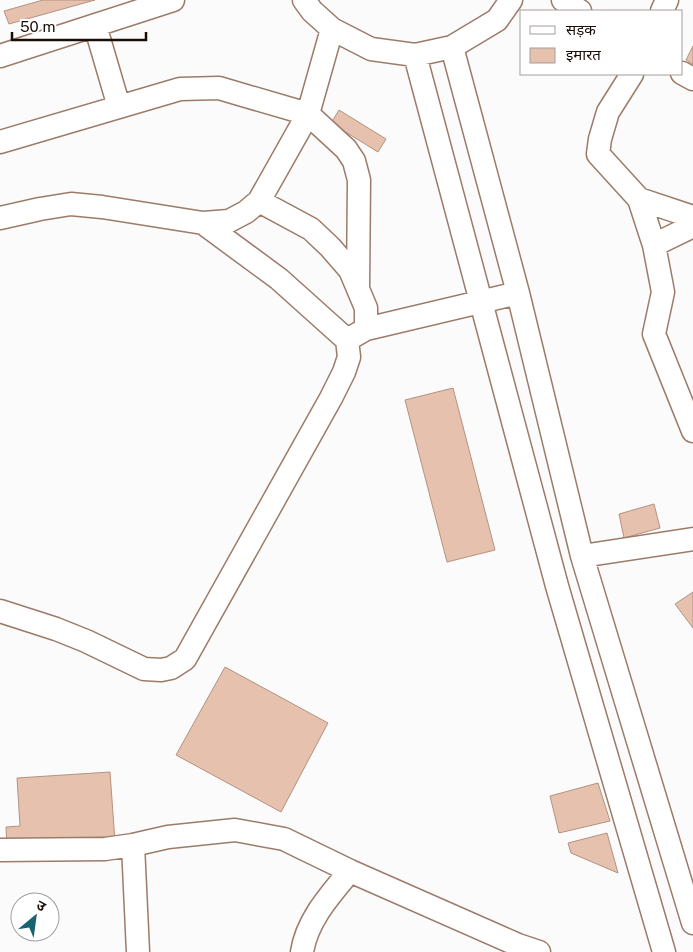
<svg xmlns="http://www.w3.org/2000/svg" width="693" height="952" viewBox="0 0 693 952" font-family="'Public Sans','Noto Sans Devanagari',sans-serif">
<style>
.building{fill:#e5c1ae;stroke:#b49280}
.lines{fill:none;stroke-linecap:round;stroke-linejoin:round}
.minor-casing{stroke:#9c7b69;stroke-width:25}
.minor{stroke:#fff;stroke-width:22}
</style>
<rect width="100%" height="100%" fill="#fbfbfb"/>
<path class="building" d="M43 0H95L9 24 4 11Z
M693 46V64L686 60Z
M339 110 386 139 378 152 331 123Z
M453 388 495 550 447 562 405 400Z
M654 504 660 528 624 538 619 514Z
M693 592V628L675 604Z
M225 667 328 723 281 812 176 755Z
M110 772 115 842 7 849 6 827 20 826 17 778Z
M598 783 610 821 559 833 550 796Z
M607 833 618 873 571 853 568 843Z"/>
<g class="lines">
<g class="minor-casing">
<path id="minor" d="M304 0 312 11 332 29 371 49 415 55 452 47 497 20 511 0
M563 0 580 11
M662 11 667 0
M95 25 119 107
M452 47 518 293 582 556 693 923
M415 55 557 586 664 952
M0 56 173 0
M682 73 693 79
M632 74 608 112 600 139 598 154 639 199 654 245 663 292 654 334 693 431
M0 142 180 89 219 88 246 96 308 114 346 149 354 161 359 180 358 289
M639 199 693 217
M259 201 311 229 330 247 350 270 366 308V329
M0 218 40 209 71 204 102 207 203 223 229 221 246 212 259 201 308 114 332 29
M203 223 279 279 347 340
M654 245 693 226
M582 556 693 539
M0 611 56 629 86 641 144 669 161 670 171 668 185 659 331 398 344 372 349 357 347 340 366 329 518 293
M133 845 138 952
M0 850 105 849 133 845 168 837 235 830 284 839 350 871 518 945 539 952
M302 952C307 920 330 895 350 871"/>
</g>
<use href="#minor" class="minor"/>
</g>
<rect x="520" y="10" width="162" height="65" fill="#ffffff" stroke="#a39e9c"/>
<rect x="530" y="26" width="25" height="8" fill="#ffffff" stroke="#a39e9c"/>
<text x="566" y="35" font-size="15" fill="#190d07">सड़क</text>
<rect x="530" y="48" width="25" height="15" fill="#e5c1ae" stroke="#a39e9c"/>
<text x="566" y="60" font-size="15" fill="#190d07">इमारत</text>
<g transform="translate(35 917) rotate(29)"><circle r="24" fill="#ffffff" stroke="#a39e9c"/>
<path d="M0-4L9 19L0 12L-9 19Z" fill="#196370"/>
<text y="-8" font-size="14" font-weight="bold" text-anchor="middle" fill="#190d07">उ</text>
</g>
<path d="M12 32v8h134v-8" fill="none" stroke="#190d07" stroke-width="2.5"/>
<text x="20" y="32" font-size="15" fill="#190d07" stroke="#ffffff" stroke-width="4" paint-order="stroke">50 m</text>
</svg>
